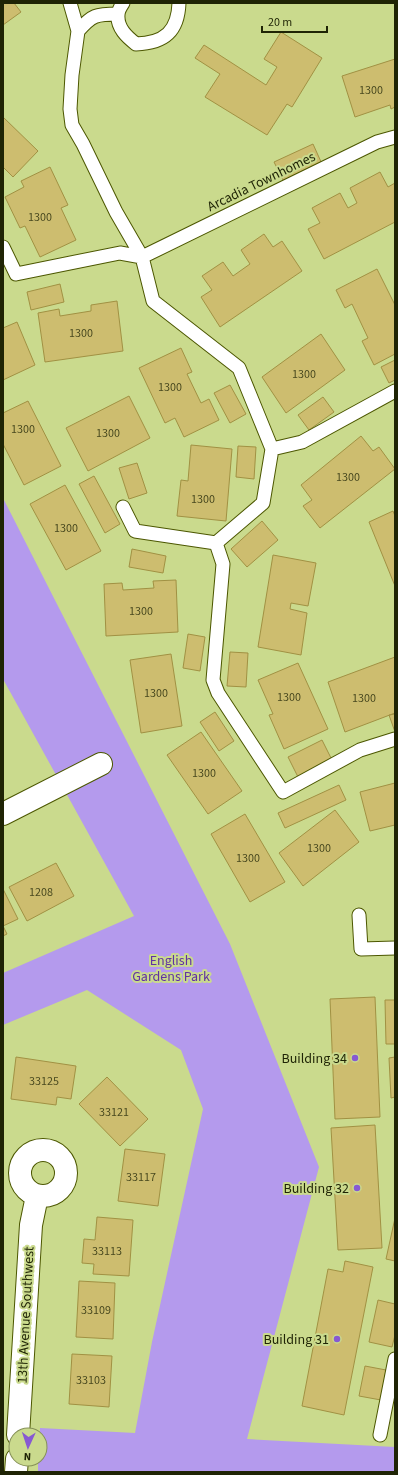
<svg xmlns="http://www.w3.org/2000/svg" width="398" height="1475" viewBox="0 0 398 1475" font-family="'Source Sans 3',sans-serif">
<style>
.green{fill:#b49aed}
.building{fill:#cdbd6f;stroke:#a19143}
.lines{fill:none;stroke-linecap:round;stroke-linejoin:round}
.service-casing{stroke:#4c5701;stroke-width:15}
.minor-casing{stroke:#4c5701;stroke-width:24}
.service{stroke:#fff;stroke-width:13}
.minor{stroke:#fff;stroke-width:22}
.poi-dot{fill:#8759d2;stroke:#cada8d;stroke-width:1.5}
.labels{text-anchor:middle;stroke-width:4;stroke-linejoin:round;paint-order:stroke}
.number-label{font-size:12px;fill:#4a4a20}
.street-label{font-size:14px;fill:#1f2405;stroke:#cada8d}
.park-label{font-size:14px;fill:#6031a2;stroke:#cada8d}
.poi-label{font-size:14px;fill:#1f2405;stroke:#cada8d;text-anchor:end}
</style>
<rect width="100%" height="100%" fill="#cada8d"/>
<path class="green" d="M3 498 230 944 319 1167 247 1439 395 1447V1472H38V1459H40V1428L135 1433 152 1342 203 1109 181 1050 87 990 3 1025V973L134 916 3 679Z"/>
<path class="building" d="M3 3H14L21 12 3 25Z
M281 32 322 58 292 107 287 104 267 135 205 97 220 74 195 58 204 45 266 85 277 67 264 59Z
M395 59V107L391 109 390 105 355 117 342 76Z
M3 117 38 151 13 177 4 168 3 169Z
M313 144 322 164 284 182 274 162Z
M50 167 68 205 61 208 76 240 40 257 25 226 20 228 5 197 24 187 21 181Z
M380 172 388 187 395 183V222L324 259 308 229 320 223 312 208 340 193 348 208 357 203 350 188Z
M264 234 273 247 282 241 302 271 220 327 201 297 212 290 202 276 223 262 233 276 250 264 241 250Z
M377 269 395 305V354L374 365 362 341 368 338 352 304 345 308 336 290Z
M60 284 64 302 31 310 27 292Z
M117 301 123 351 45 362 38 313 59 309 60 316 91 311V305Z
M17 322 35 365 3 380V328Z
M321 334 345 370 286 413 262 377Z
M181 348 192 372 187 374 201 403 209 399 219 420 184 437 175 418 165 423 139 368Z
M395 360V380L389 383 381 367Z
M230 385 246 414 230 423 214 393Z
M129 396 150 438 88 471 66 428Z
M323 397 334 412 309 430 298 415Z
M28 401 61 466 24 485 3 444V413Z
M361 436 373 451 379 447 395 469 320 528 303 506 312 500 301 485Z
M191 445 232 449 226 521 177 516 181 480 188 481Z
M238 446 256 447 254 479 236 477Z
M137 463 147 493 129 499 119 468Z
M94 476 120 524 105 533 79 484Z
M65 485 101 551 66 570 30 504Z
M393 511 395 516V586L369 522Z
M262 521 278 540 247 567 231 549Z
M132 549 166 556 163 573 129 567Z
M273 555 316 563 308 606 291 603 290 609 307 613 301 655 258 647Z
M176 580 178 632 106 636 104 584 122 583 123 590 154 588 153 581Z
M188 634 205 637 200 671 183 668Z
M230 652 248 653 246 687 227 686Z
M171 654 182 726 141 733 130 660Z
M395 657V713L345 732 328 682Z
M298 663 328 729 284 749 269 715 273 714 258 680Z
M215 712 234 741 219 751 200 722Z
M395 714V732L389 715Z
M201 732 242 791 208 814 167 755Z
M322 740 333 762 299 779 288 757Z
M395 783V825L370 831 360 792Z
M339 785 346 800 285 828 278 813Z
M335 810 359 842 303 886 279 853Z
M245 814 285 882 250 902 211 834Z
M56 863 74 896 27 921 9 887Z
M3 889 18 919 3 926 7 934 3 936Z
M375 997 380 1117 335 1119 330 999Z
M385 1000H395V1044H386Z
M16 1057 76 1066 71 1099 57 1097 56 1105 11 1099Z
M395 1057V1097L391 1098 389 1058Z
M107 1077 148 1119 120 1146 79 1104Z
M375 1125 382 1248 338 1250 331 1128Z
M125 1149 165 1154 158 1206 118 1201Z
M97 1217 133 1220 129 1276 93 1274 94 1264 82 1263 84 1239 95 1240Z
M395 1218V1261L386 1259Z
M345 1261 373 1267 344 1415 302 1406 328 1269 343 1272Z
M79 1281 115 1283 113 1339 76 1337Z
M378 1300 395 1304V1335L392 1347 369 1342Z
M72 1354 112 1356 109 1407 69 1404Z
M365 1366 386 1370 381 1400 359 1396Z"/>
<g class="lines">
<g class="service-casing">
<path id="service" d="M70 3 78 31 72 75 70 109 72 125 83 144 116 212 142 257 153 301 239 368 272 449
M123 3C121 6 118 11 118 15 117 28 127 37 136 44 165 43 178 31 179 3
M78 31C92 15 96 14 118 14
M3 247 16 274 120 253 142 257 377 142 395 137
M123 507 135 531 216 543 223 564 213 680 218 693 283 792 360 750 395 739
M216 543 263 503 272 449 302 442 395 391
M359 915 361 949 395 948
M380 1435 395 1359"/>
</g>
<g class="minor-casing">
<path id="minor" d="M3 814 101 764
M20 1173a23 23 0 1 1 46 0a23 23 0 1 1-46 0Z
M18 1435 31 1225 37 1196
M16 1472 17 1459"/>
</g>
<use href="#service" class="service"/>
<use href="#minor" class="minor"/>
</g>
<g class="poi-dot">
<circle cx="355" cy="1058" r="4"/>
<circle cx="357" cy="1188" r="4"/>
<circle cx="337" cy="1339" r="4"/>
</g>
<g class="labels">
<g class="number-label">
<text x="371" y="94">1300</text>
<text x="40" y="221">1300</text>
<text x="81" y="337">1300</text>
<text x="304" y="378">1300</text>
<text x="170" y="391">1300</text>
<text x="23" y="433">1300</text>
<text x="108" y="437">1300</text>
<text x="348" y="481">1300</text>
<text x="203" y="503">1300</text>
<text x="66" y="532">1300</text>
<text x="141" y="615">1300</text>
<text x="156" y="697">1300</text>
<text x="289" y="701">1300</text>
<text x="364" y="702">1300</text>
<text x="204" y="777">1300</text>
<text x="319" y="852">1300</text>
<text x="248" y="862">1300</text>
<text x="41" y="896">1208</text>
<text x="44" y="1085">33125</text>
<text x="114" y="1116">33121</text>
<text x="141" y="1181">33117</text>
<text x="107" y="1255">33113</text>
<text x="96" y="1314">33109</text>
<text x="91" y="1384">33103</text>
</g>
<g class="street-label">
<text transform="translate(261 181) rotate(-26)" y="5">Arcadia Townhomes</text>
<text transform="translate(25 1315) rotate(-87)" y="5">13th Avenue Southwest</text>
</g>
<g class="park-label">
<text x="171" y="965">English<tspan x="171" dy="16">Gardens Park</tspan></text>
</g>
<g class="poi-label">
<text x="347" y="1063">Building 34</text>
<text x="349" y="1193">Building 32</text>
<text x="329" y="1344">Building 31</text>
</g>
</g>
<rect width="398" height="1475" fill="none" stroke="#1f2405" stroke-width="8"/>
<g transform="translate(28 1447) rotate(183)"><circle r="19" fill="#cada8d" stroke="#869157"/>
<path d="M0-3L7 15L0 10L-7 15Z" fill="#8759d2"/>
<text y="-6" font-size="11" font-weight="bold" text-anchor="middle" fill="#1f2405">N</text>
</g>
<path d="M262 26v6h65v-6" fill="none" stroke="#1f2405" stroke-width="2"/>
<text x="268" y="26" font-size="12" fill="#1f2405" stroke="#cada8d" stroke-width="3" paint-order="stroke">20 m</text>
</svg>
